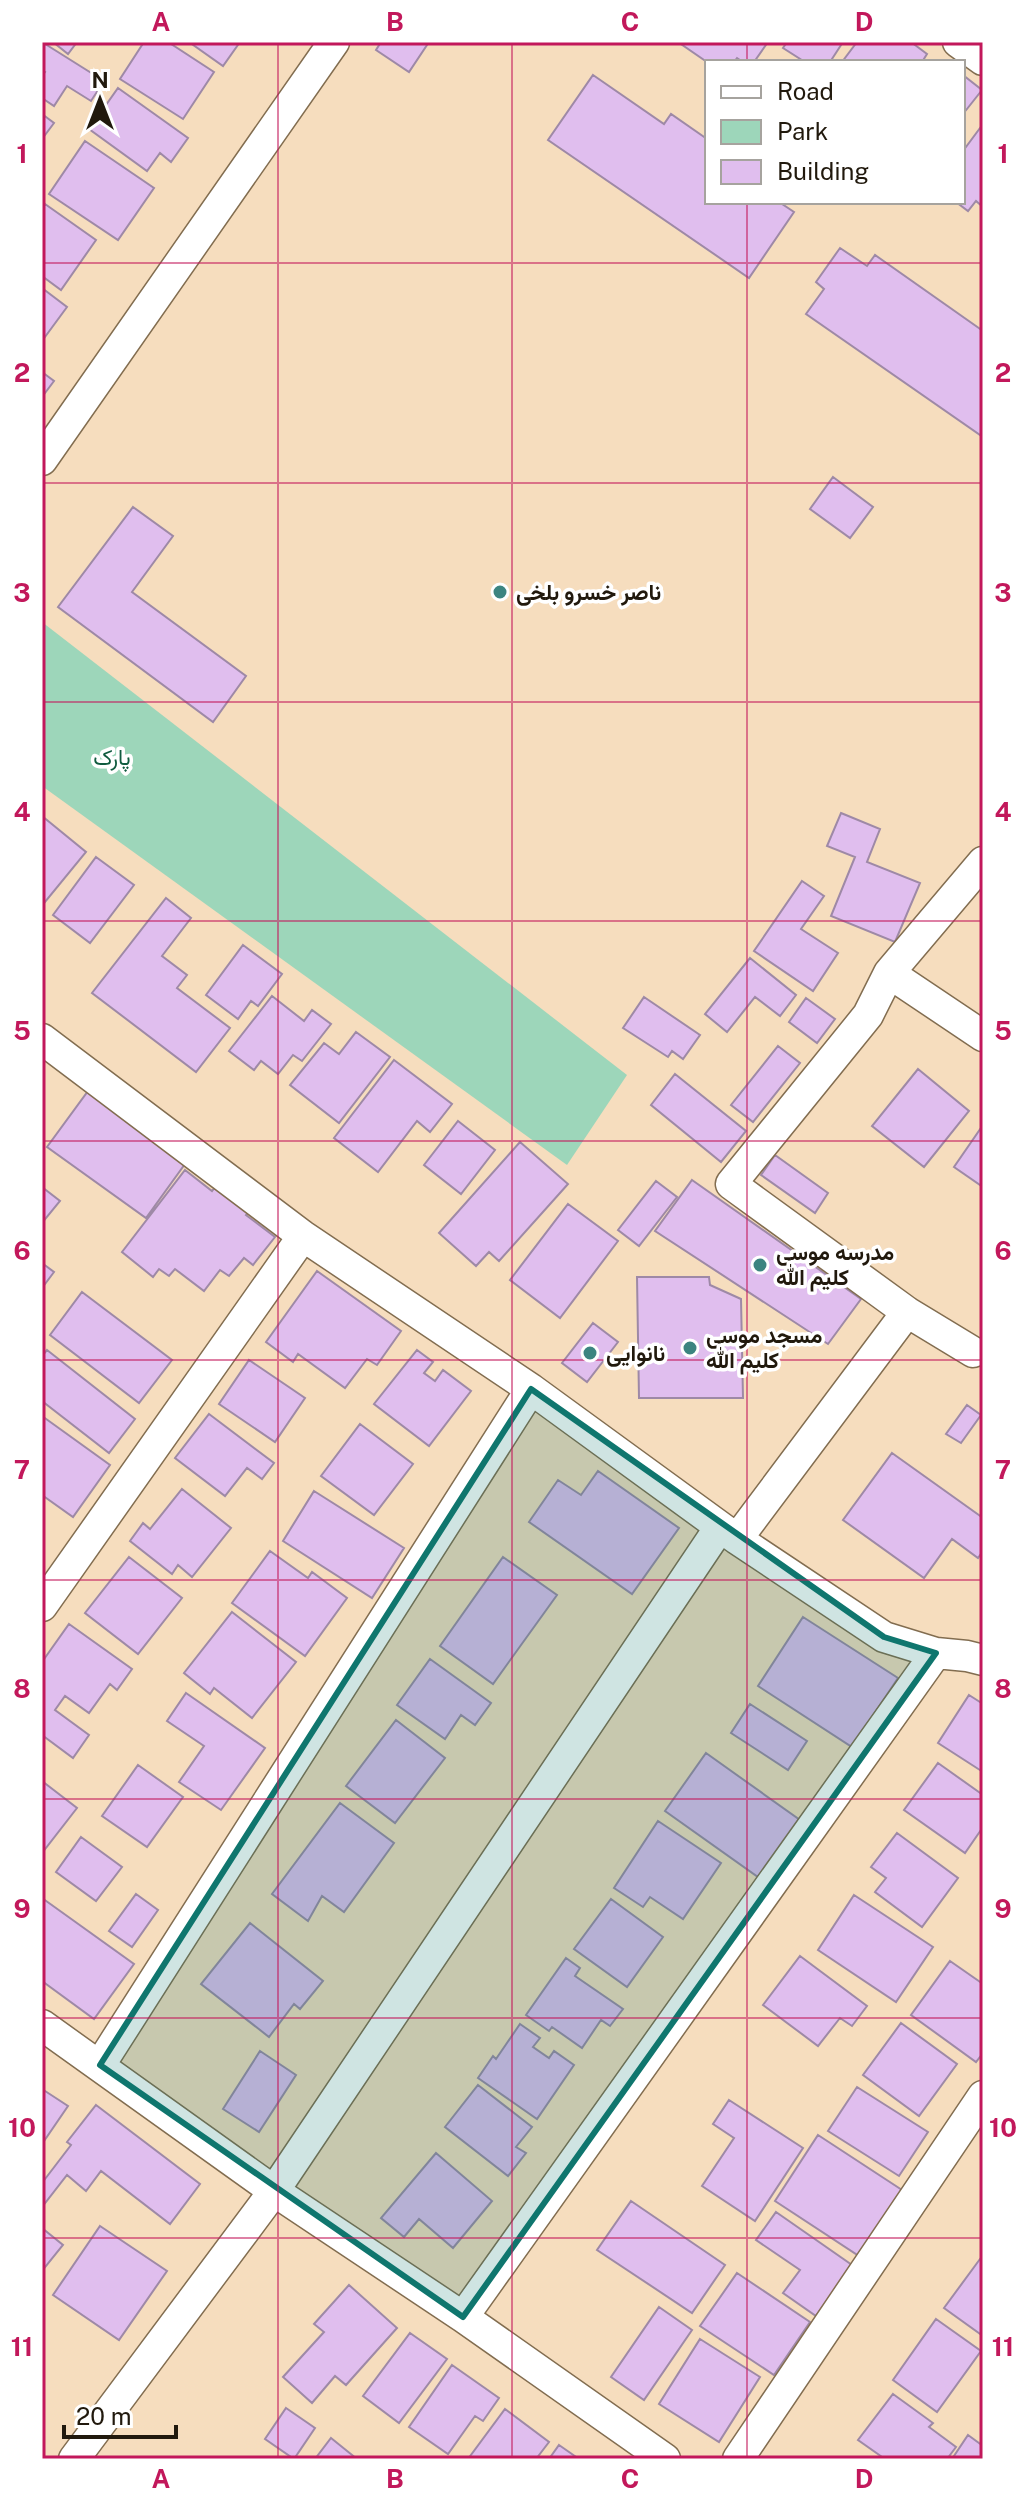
<svg xmlns="http://www.w3.org/2000/svg" width="1025" height="2501" viewBox="0 0 1025 2501" font-family="'Public Sans',Vazirmatn,sans-serif">
<style>
.green{fill:#9dd6ba}
.building{fill:#e0beee;stroke:#9e89a6;stroke-width:2}
.lines{fill:none;stroke-linecap:round;stroke-linejoin:round}
.street-casing{stroke:#826d50;stroke-width:33}
.street{stroke:#fff;stroke-width:30}
.marked{fill:#0f766e;fill-opacity:0.2;stroke:#0f766e;stroke-width:6;stroke-linejoin:round}
.grid{fill:none;stroke:#c2185b;stroke-width:2;stroke-opacity:0.55}
.poi-dot{fill:#3c8480;stroke:#fff;stroke-width:3}
.labels{text-anchor:middle;stroke-width:7;stroke-linejoin:round;paint-order:stroke}
.poi-label{font-size:22px;font-weight:bold;fill:#21190d;stroke:#fff;text-anchor:start}
.park-label{font-size:22px;fill:#105b3f;stroke:#fff}
.neatline{fill:none;stroke:#c2185b;stroke-width:3}
.grid-label{font-size:26px;text-anchor:middle;font-weight:bold;fill:#c2185b}
</style>
<rect width="100%" height="100%" fill="#f6ddbe"/>
<path class="green" d="M42 622 627 1075 567 1165 42 786Z"/>
<path class="building" d="M42 42 104 81 91 101 67 86 54 106 42 98V76L45 72 42 70Z
M53 42H77L68 54Z
M144 42H168L214 72 183 119 120 79Z
M189 42H240L223 66Z
M381 42H429L409 72 376 50Z
M678 42H768L754 62H743L737 58 734 62H707Z
M787 42H843L830 62H805L783 48Z
M857 42H911L927 54 922 62H842Z
M593 75 664 124 671 114 707 139V202H779L794 212 749 278 548 140Z
M963 75 982 90 963 114Z
M118 88 188 138 171 162 160 153 147 171 89 129Z
M42 114 54 123 42 139Z
M983 124V207L976 201 968 211 956 202H963V151Z
M85 141 154 188 118 240 49 194Z
M45 204 96 240 61 290 42 276V208Z
M840 248 867 266 875 255 983 331V437L806 314 824 289 816 282Z
M42 288 67 307 42 341Z
M42 372 54 381 42 397Z
M833 477 873 507 850 538 810 509Z
M133 507 173 536 132 592 246 676 213 722 58 607Z
M841 813 880 829 867 862 920 883 895 942 831 916 855 857 827 846Z
M42 816 86 852 45 902 42 899Z
M96 857 134 885 90 943 53 915Z
M802 881 824 896 801 929 838 953 813 991 754 951Z
M166 898 191 918 162 956 187 975 177 988 230 1028 196 1072 92 993Z
M243 945 282 974 258 1006 251 1001 238 1019 206 995Z
M750 958 796 995 780 1016 755 997 727 1032 705 1014Z
M272 996 304 1021 312 1010 331 1024 302 1061 293 1055 278 1074 261 1061 254 1070 229 1051Z
M644 997 700 1035 683 1059 672 1051 668 1057 623 1028Z
M806 998 835 1019 817 1043 789 1022Z
M356 1032 390 1057 339 1123 290 1085 324 1043 339 1054Z
M778 1046 800 1063 753 1122 731 1105Z
M394 1060 452 1104 430 1132 417 1121 378 1172 334 1138Z
M918 1069 969 1111 924 1167 872 1126Z
M675 1074 746 1131 721 1162 651 1105Z
M91 1087 190 1157 146 1218 47 1147Z
M458 1121 495 1150 461 1194 424 1165Z
M983 1125V1187L954 1167Z
M520 1142 568 1184 499 1261 489 1252 476 1266 439 1233Z
M775 1155 828 1193 815 1213 761 1175Z
M185 1170 212 1191 216 1186 249 1211 246 1215 275 1237 253 1265 244 1258 229 1276 220 1270 204 1291 175 1269 169 1276 159 1269 153 1277 122 1252Z
M692 1180 861 1299 828 1344 655 1231Z
M656 1181 677 1197 639 1246 618 1230Z
M42 1187 60 1201 42 1223Z
M568 1204 618 1241 560 1318 510 1280Z
M42 1263 54 1272 42 1288Z
M317 1271 401 1331 377 1365 367 1359 345 1388 298 1354 293 1362 266 1342Z
M637 1277H709L710 1285 741 1299 743 1398H639Z
M82 1292 172 1360 139 1403 50 1335Z
M593 1323 618 1342 587 1382 562 1363Z
M47 1350 135 1419 109 1453 42 1401V1356Z
M417 1350 433 1362 424 1373 435 1381 443 1370 471 1391 429 1446 374 1404Z
M249 1360 305 1398 275 1442 219 1404Z
M967 1405 981 1415 961 1443 946 1434Z
M209 1414 274 1463 262 1479 247 1468 225 1496 175 1458Z
M42 1416 110 1465 73 1517 42 1495Z
M360 1424 413 1464 374 1515 321 1476Z
M892 1453 983 1518V1551L978 1558 952 1539 924 1578 843 1520Z
M598 1471 679 1528 632 1594 529 1522 558 1480 581 1495Z
M182 1489 231 1528 192 1577 178 1565 172 1574 130 1541 143 1523 150 1529Z
M314 1491 404 1548 372 1598 283 1541Z
M270 1551 308 1578 312 1572 347 1598 305 1656 232 1603Z
M129 1557 182 1598 138 1654 85 1613Z
M503 1557 557 1595 493 1684 440 1646Z
M232 1612 296 1662 252 1718 214 1688 210 1694 184 1673Z
M803 1617 898 1678 852 1747 758 1686Z
M69 1624 132 1669 117 1690 110 1684 89 1713 65 1696 55 1710 89 1735 73 1758 42 1735V1662Z
M430 1659 491 1703 475 1725 461 1715 445 1739 397 1705Z
M186 1693 265 1748 221 1810 179 1782 204 1746 167 1721Z
M969 1695 983 1704V1772L938 1743Z
M750 1704 807 1741 788 1770 731 1733Z
M396 1720 445 1758 395 1823 346 1786Z
M706 1753 800 1820 758 1877 665 1811Z
M938 1763 983 1795V1827L965 1853 904 1810Z
M138 1765 183 1797 147 1847 102 1816Z
M42 1781 77 1808 42 1853Z
M340 1803 394 1843 344 1912 322 1896 308 1921 272 1894Z
M658 1821 721 1863 683 1919 650 1897 643 1907 614 1888Z
M897 1833 958 1878 922 1927 875 1892 886 1878 871 1867Z
M81 1837 122 1867 96 1901 56 1872Z
M136 1894 158 1910 132 1947 109 1931Z
M854 1895 933 1947 896 2002 818 1950Z
M42 1898 134 1964 94 2019 42 1981Z
M611 1899 663 1937 627 1987 574 1949Z
M250 1923 323 1981 300 2009 294 2004 269 2037 201 1984Z
M800 1956 867 2006 852 2026 840 2018 818 2046 763 2005Z
M566 1958 580 1968 575 1976 623 2009 610 2026 601 2020 582 2048 552 2027 549 2031 526 2015Z
M950 1961 983 1984V2053L976 2062 911 2015Z
M901 2023 957 2064 919 2116 863 2075Z
M520 2024 540 2038 533 2047 549 2058 554 2051 574 2065 537 2119 478 2078 493 2056 496 2059Z
M260 2051 296 2075 259 2132 223 2109Z
M478 2085 532 2127 516 2147 526 2153 508 2176 445 2127Z
M857 2087 928 2132 899 2176 828 2131Z
M42 2089 68 2106 42 2144Z
M729 2100 803 2148 755 2221 702 2186 734 2138 713 2124Z
M96 2105 200 2184 170 2224 101 2171 86 2191 67 2175 42 2207V2183L71 2145 67 2142Z
M818 2135 902 2190 859 2256 775 2201Z
M436 2153 492 2201 453 2248 419 2219 404 2237 381 2218Z
M631 2201 725 2265 692 2313 597 2250Z
M776 2212 852 2265 816 2316 783 2293 800 2270 756 2240Z
M100 2226 167 2271 119 2340 53 2295Z
M42 2228 63 2245 42 2271Z
M980 2259 983 2261V2336L944 2308Z
M737 2273 810 2322 774 2375 700 2326Z
M349 2285 397 2328 346 2385 335 2376 312 2403 283 2377 324 2332 314 2324Z
M659 2307 692 2330 644 2400 611 2377Z
M936 2319 981 2351 937 2412 893 2380Z
M410 2333 447 2359 399 2423 363 2396Z
M700 2339 760 2377 719 2442 659 2404Z
M452 2365 499 2398 483 2421 475 2416 448 2454 409 2427Z
M893 2394 933 2423 929 2427 956 2447 947 2459H885L858 2440Z
M286 2408 315 2428 294 2459 265 2439Z
M505 2409 549 2442 536 2459H468Z
M968 2435 983 2446V2459H959L954 2456Z
M331 2438 357 2459H315Z
M559 2445 579 2459H549Z"/>
<g class="lines">
<g class="street-casing">
<path id="street" d="M958 42 983 60
M42 460 334 42
M889 973 983 862
M42 1039 303 1236 531 1389 737 1539 884 1637 936 1653 967 1656 983 1660
M973 1352 907 1312 731 1184 868 1015 889 973 983 1036
M737 1539 907 1312
M42 1606 303 1236
M42 2025 274 2191 463 2317 665 2459
M100 2065 531 1389
M463 2317 936 1653
M74 2459 274 2191 720 1527
M738 2459 983 2096"/>
</g>
<use href="#street" class="street"/>
</g>
<path class="marked" d="M531 1389 884 1637 936 1653 463 2317 100 2065Z"/>
<path class="grid" d="M278 42V2459M512 42V2459M747 42V62M747 202V2459M42 263H983M42 483H983M42 702H983M42 921H983M42 1141H983M42 1360H983M42 1580H983M42 1799H983M42 2018H983M42 2238H983"/>
<g class="poi-dot">
<circle cx="500" cy="592" r="8"/>
<circle cx="760" cy="1265" r="8"/>
<circle cx="690" cy="1348" r="8"/>
<circle cx="590" cy="1353" r="8"/>
</g>
<g class="labels">
<g class="poi-label">
<text x="516" y="600">ناصر خسرو بلخی</text>
<text x="776" y="1260">مدرسه موسی<tspan x="776" dy="25">کلیم الله</tspan></text>
<text x="706" y="1343">مسجد موسی<tspan x="706" dy="25">کلیم الله</tspan></text>
<text x="606" y="1361">نانوایی</text>
</g>
<g class="park-label">
<text x="112" y="765">پارک</text>
</g>
</g>
<rect width="1025" height="2501" fill="none" stroke="#ffffff" stroke-width="88"/>
<rect x="705" y="60" width="260" height="144" fill="#ffffff" stroke="#a6a39e" stroke-width="2"/>
<rect x="721" y="86" width="40" height="12" fill="#ffffff" stroke="#a6a39e" stroke-width="2"/>
<text x="777" y="100" font-size="24" fill="#21190d">Road</text>
<rect x="721" y="120" width="40" height="24" fill="#9dd6ba" stroke="#a6a39e" stroke-width="2"/>
<text x="777" y="140" font-size="24" fill="#21190d">Park</text>
<rect x="721" y="160" width="40" height="24" fill="#e0beee" stroke="#a6a39e" stroke-width="2"/>
<text x="777" y="180" font-size="24" fill="#21190d">Building</text>
<g transform="translate(100 100)" stroke="#ffffff" stroke-width="6" paint-order="stroke">
<path d="M0-6L14 30L0 20L-14 30Z" fill="#21190d"/>
<text y="-12" font-size="22" font-weight="bold" text-anchor="middle" fill="#21190d">N</text>
</g>
<path d="M64 2425v12h112v-12" fill="none" stroke="#21190d" stroke-width="4"/>
<text x="76" y="2425" font-size="24" fill="#21190d" stroke="#ffffff" stroke-width="6" paint-order="stroke">20 m</text>
<rect x="44" y="44" width="937" height="2413" class="neatline"/>
<g class="grid-label">
<text x="161" y="31">A</text>
<text x="395" y="31">B</text>
<text x="630" y="31">C</text>
<text x="864" y="31">D</text>
<text x="22" y="163">1</text>
<text x="1003" y="163">1</text>
<text x="22" y="382">2</text>
<text x="1003" y="382">2</text>
<text x="22" y="602">3</text>
<text x="1003" y="602">3</text>
<text x="22" y="821">4</text>
<text x="1003" y="821">4</text>
<text x="22" y="1040">5</text>
<text x="1003" y="1040">5</text>
<text x="22" y="1260">6</text>
<text x="1003" y="1260">6</text>
<text x="22" y="1479">7</text>
<text x="1003" y="1479">7</text>
<text x="22" y="1698">8</text>
<text x="1003" y="1698">8</text>
<text x="22" y="1918">9</text>
<text x="1003" y="1918">9</text>
<text x="22" y="2137">10</text>
<text x="1003" y="2137">10</text>
<text x="22" y="2356">11</text>
<text x="1003" y="2356">11</text>
<text x="161" y="2488">A</text>
<text x="395" y="2488">B</text>
<text x="630" y="2488">C</text>
<text x="864" y="2488">D</text>
</g>
</svg>
